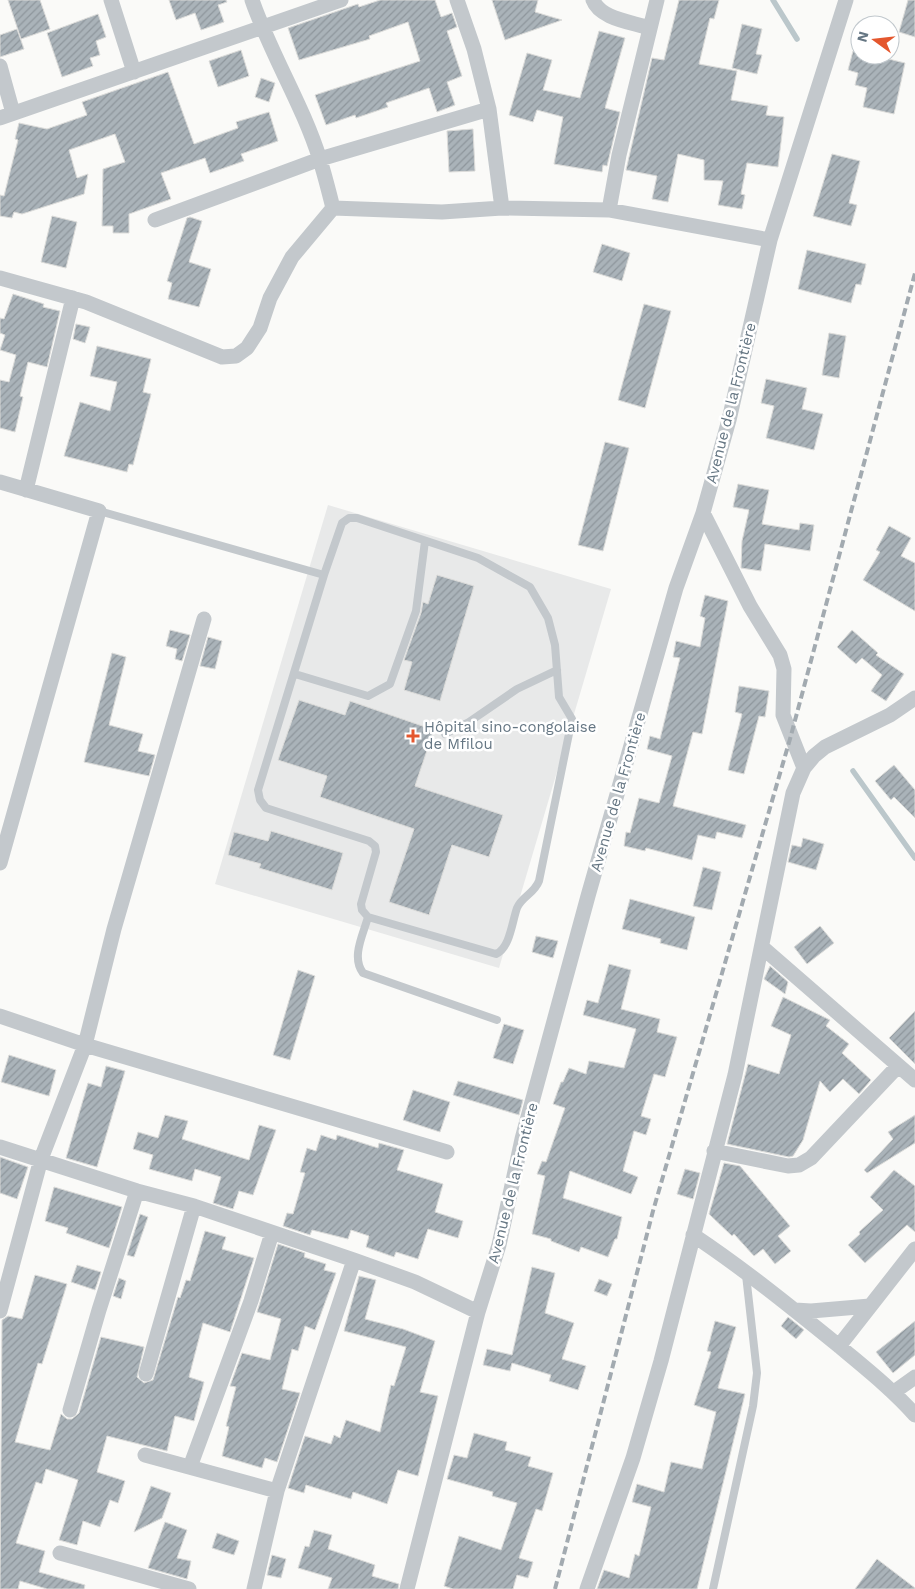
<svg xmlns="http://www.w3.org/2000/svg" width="915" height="1589" viewBox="0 0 915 1589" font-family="'Work Sans',sans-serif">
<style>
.built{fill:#e8e9e9}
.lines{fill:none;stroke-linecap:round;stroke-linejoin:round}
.stream{stroke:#bbc7cb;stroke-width:5.5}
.building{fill:url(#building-hatch);stroke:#dcdcda}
.lane{stroke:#c3c8cc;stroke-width:8}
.street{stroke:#c3c8cc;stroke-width:15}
.rail{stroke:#a2aab0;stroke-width:4;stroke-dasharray:8 4;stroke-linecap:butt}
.poi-dot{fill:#e4572e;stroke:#fff;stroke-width:2}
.labels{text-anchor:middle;stroke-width:5;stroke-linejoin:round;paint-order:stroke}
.street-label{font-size:15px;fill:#657683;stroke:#fff}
.poi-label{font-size:15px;fill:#657683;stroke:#fff;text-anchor:start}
</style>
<defs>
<pattern id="building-hatch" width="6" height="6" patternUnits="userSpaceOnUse" patternTransform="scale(1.25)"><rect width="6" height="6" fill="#aab3b9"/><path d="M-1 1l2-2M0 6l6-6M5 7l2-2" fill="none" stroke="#8e969c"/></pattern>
</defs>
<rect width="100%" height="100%" fill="#fafaf8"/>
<path class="built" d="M328 505 611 589 499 968 215 884Z"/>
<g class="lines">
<path class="stream" d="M773 0 797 39
M853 771 915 858"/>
</g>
<path class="building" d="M8 0H40L50 29 21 39Z
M169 0H226L227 2 218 5 224 22 201 30 195 13 176 20Z
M380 0H435L441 17 452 13 457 27 447 31 462 76 447 82 455 105 437 112 429 88 386 103 388 107 356 118 355 115 326 125 315 95 420 61 408 22 369 36 370 39 299 60 288 28 358 4 359 7Z
M492 0H538L535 12 562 20 505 40Z
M679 0H719L714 19 710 18 699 64 737 71 731 100 768 106 766 115 784 117 778 167 747 163 741 194 745 195 742 209 718 205 723 181 704 180V160L678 154 668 202 652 199 657 176 626 170 652 58 664 60Z
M908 0H915V37L899 32Z
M98 14 106 37 96 41 100 55 90 58 93 66 62 77 47 33Z
M742 24 762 29 756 54 762 55 757 74 732 68Z
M17 29 24 49 0 57V35Z
M599 31 625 38 605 108 620 112 607 166 603 165 602 172 554 164 563 117 537 110 533 122 509 115 527 53 552 60 543 90 580 98Z
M241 50 249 76 218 87 209 61Z
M853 51 860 52V55H872L905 63 894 114 863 107 867 88 855 85 858 73 848 70Z
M168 72 194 144 238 128 236 122 269 112 278 141 241 154 244 161 210 173 205 158 161 173 171 199 129 214V233H113V226H102L103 169 125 162 115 134 69 150 77 178 88 174 84 194 22 214 14 212 12 218 0 216V195L4 196 18 140 15 139 19 123 47 129 87 115 82 102Z
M261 78 275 83 269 102 255 97Z
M473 129 475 171 449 172 447 131Z
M832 154 860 161 849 203 857 205 851 226 813 216Z
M52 216 77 222 66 268 41 262Z
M190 217 202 221 189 262 211 269 199 307 168 299 172 283 167 281 187 218Z
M602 244 630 253 622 281 593 272Z
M807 250 866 264 861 285 856 284 851 303 798 289Z
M13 294 44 304 43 307 60 311 47 367 28 362 20 396 23 397 15 432 0 428V380L9 382 16 355 0 350 5 335 0 333V318L4 319Z
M644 304 671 311 645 408 618 400Z
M76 324 90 327 85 343 73 339Z
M829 333 846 336 839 378 822 375Z
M97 346 151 359 143 392 151 394 133 465 129 464 127 472 64 456 80 402 110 411 117 382 90 376Z
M766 379 807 388 802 409 823 414 814 450 766 438 774 406 761 403Z
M605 442 629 448 603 551 578 545Z
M738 484 769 490 762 524 799 530 800 523 814 525 810 551 765 544 761 571 741 568 742 541 749 510 733 507Z
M889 526 911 538 901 556 915 563V611L863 580 880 552 876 550Z
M437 575 474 586 440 701 404 690 412 662 404 660 421 613 423 602 428 604Z
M705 595 728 601 702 734 693 732 673 806 746 825 742 838 717 832 715 839 698 835 692 860 646 848 645 851 624 846 626 832 630 833 639 798 659 803 672 756 647 749 650 736 660 739 680 658 673 657 676 641 700 647 705 618 700 616Z
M170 630 190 635 182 661 175 659 177 649 166 646Z
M852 630 878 653 876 655 904 674 886 701 871 691 882 675 862 658 856 664 837 647Z
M208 637 222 641 215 669 200 666Z
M112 653 126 657 109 725 143 734 138 751 155 755 149 776 84 762Z
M739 686 769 691 765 717 759 716 744 774 728 770 742 714 735 712Z
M299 700 345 715 350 701 434 730 415 786 503 815 489 857 452 845 429 915 389 902 414 829 320 797 327 776 278 760Z
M894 765 915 790V818L894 797 891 800 875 781Z
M271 831 343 853 332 890 259 868 261 864 228 855 234 832 268 841Z
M803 838 824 844 816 870 788 862 792 845 801 847Z
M703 867 721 872 712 910 693 906Z
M630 899 695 917 687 950 660 943 661 939 622 929Z
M820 926 834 943 807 964 794 947Z
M536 936 558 941 553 958 532 952Z
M609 964 631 970 621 1009 660 1019 657 1032 677 1037 665 1077 654 1074 641 1116 651 1119 646 1135 634 1131 623 1171 638 1177 631 1194 570 1171 563 1198 622 1217 617 1239H615L608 1257 581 1247 579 1252 551 1241V1239L532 1234 545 1176 537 1174 542 1161 546 1162 565 1108 553 1104 561 1082H563L569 1068 586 1074 589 1061 624 1068 636 1029 583 1015 587 1000 598 1003Z
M770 966 788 982 785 994 764 979Z
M298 970 315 976 290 1060 273 1055Z
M783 997 830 1020 826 1026 849 1044 842 1053 871 1080 859 1094 843 1079 830 1092 820 1081 803 1140 793 1156 789 1157 727 1144 748 1064 779 1074 791 1035 771 1026Z
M915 1011V1064L889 1038Z
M504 1024 524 1030 513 1064 493 1058Z
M9 1055 56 1070 49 1096 1 1082Z
M106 1066 125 1071 97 1167 66 1158 88 1083 101 1087Z
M458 1081 523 1100 519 1115 453 1095Z
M413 1090 450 1102 440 1132 403 1120Z
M165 1115 188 1121 182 1139 249 1160 259 1125 276 1130 253 1195 239 1191 233 1209 213 1203 221 1177 195 1169 192 1181 149 1169 153 1155 133 1149 138 1132 158 1138Z
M915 1115V1143L867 1173 864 1170 893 1139 888 1132Z
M321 1135 336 1140 337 1135 378 1148 379 1143 404 1150 397 1170 443 1184 435 1212 463 1221 458 1238 428 1229 418 1259 396 1252 394 1257 366 1247 369 1236 351 1230 348 1239 312 1230 310 1235 283 1226 287 1213 293 1214 305 1173 300 1172 307 1148 316 1151Z
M0 1157 28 1167 17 1199 0 1193Z
M724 1163 740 1166 790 1226 778 1236 791 1251 775 1264 763 1249 754 1256 734 1234 732 1236 709 1214Z
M685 1169 700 1173 693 1199 677 1194Z
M894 1170 915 1186V1232L907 1225 865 1263 848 1245 860 1234 859 1232 883 1210 870 1197Z
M54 1187 122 1207 109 1248 66 1233 68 1228 45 1221Z
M140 1214 148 1217 134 1257 127 1255Z
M205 1231 226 1237 222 1249 254 1258 230 1332 203 1323 189 1377 204 1382 194 1421 175 1416 167 1451 107 1436 97 1472 125 1481 118 1503 110 1500 100 1527 83 1521 77 1545 59 1540 78 1480 46 1469 42 1484 36 1482 16 1543 45 1551 39 1572 85 1585 84 1589H47L20 1581 18 1589H0L2 1320 8 1316 22 1319 35 1275 67 1284 42 1364 38 1363 15 1442 50 1450 61 1414 67 1419H72L79 1413 101 1337 144 1347 137 1377 144 1383 153 1380 178 1297 180 1298 186 1280 190 1281Z
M278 1244 305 1253 304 1257 326 1264 324 1270 336 1273 315 1330 305 1326 298 1351 292 1349 282 1389 300 1393 277 1462 265 1458 262 1468 222 1456 229 1427 226 1426 236 1387 230 1386 242 1353 270 1360 281 1319 257 1312Z
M77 1265 101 1272 95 1290 71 1282Z
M532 1267 555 1273 545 1313 574 1323 562 1359 586 1366 578 1390 549 1381 551 1375 512 1363 510 1371 483 1365 487 1349 512 1355Z
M359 1276 376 1280 365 1319 403 1329 435 1341 420 1392 438 1396 418 1476 398 1470 387 1504 353 1492 351 1499 306 1485 304 1493 288 1488 305 1436 331 1444 334 1435 340 1438 346 1420 380 1432 391 1385 394 1386 406 1347 344 1331Z
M119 1278 126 1281 121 1299 113 1296Z
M599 1279 612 1284 607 1296 594 1291Z
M788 1317 804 1330 796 1339 781 1326Z
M715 1321 736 1327 718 1388 745 1394 697 1589H597L604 1570 629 1578 635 1554 639 1556 651 1507 632 1502 637 1484 664 1492 671 1462 702 1469 716 1412 694 1405 711 1352 707 1351Z
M915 1321V1355L893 1373 876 1352Z
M474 1433 507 1442 505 1450 531 1457 528 1466 553 1473 542 1511 536 1509 519 1558 533 1562 528 1578 517 1575 513 1589H453L444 1586 459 1536 501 1550 517 1503 492 1496 493 1492 447 1479 454 1455 467 1458Z
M151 1486 171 1493 162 1518 134 1532Z
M165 1522 187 1530 177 1558 191 1561 187 1579 148 1568Z
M314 1530 332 1535 328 1549 375 1565 372 1576 399 1584 398 1589H328L332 1578 298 1568 305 1546 309 1547Z
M217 1533 239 1541 234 1555 212 1548Z
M272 1555 286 1559 281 1578 267 1575Z
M877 1559 915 1588V1589H855Z"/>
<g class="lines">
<path class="lane" d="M99 511 324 575
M349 518H357L478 558 530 587 548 618 555 645 559 697 572 719 539 881C534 894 522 896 517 908 512 922 510 948 496 954L368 917 362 910 361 904 376 852 375 846 369 841 266 808 260 800 258 790 324 575 342 523Z
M295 674 368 696 390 684 416 611 425 541
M445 734 469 722 517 689 557 670
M368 917C363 935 351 957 363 973L497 1020
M713 1589 753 1406 757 1373 746 1275"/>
<path class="street" d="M111 0 134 72
M252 0C271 55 303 105 320 160 325 176 329 192 333 208
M457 0 474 49 489 109 502 208
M593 0C600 19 632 22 649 28
M0 66 13 113
M0 118 341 0
M609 210 619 155 657 0
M155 220 320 159 489 109
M0 278 86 302 222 357 236 356 247 348 260 328 270 298 292 257 333 208 442 212 502 208 609 210 770 240
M0 482 99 511 0 863
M26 490 73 298
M703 513 750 606 780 655 784 669 783 715 804 768
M763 948 915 1080
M0 1016 85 1045 447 1152
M0 1147 137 1191 194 1206 354 1260 415 1282 478 1312
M714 1151 788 1166 799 1165 811 1158 898 1066
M693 1235C744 1269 791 1307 839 1346 865 1368 892 1389 915 1415
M795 1310 811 1311 870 1306
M0 1311 41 1159 85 1045 114 929 204 619
M839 1346 915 1249
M146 1374 194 1206
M894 1392 915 1377
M70 1410 99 1310 137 1191
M145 1455 277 1491
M190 1467 251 1301 272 1233
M60 1553 189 1589
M254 1589 277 1491 354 1260
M407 1589 478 1312 499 1245 522 1139 588 896 676 588 703 513 729 420 770 240 846 0
M587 1589 633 1458 661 1361 735 1075 793 793 804 768 814 756 825 747 890 715 915 698"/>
<path class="rail" d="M555 1589 653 1211 790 739 915 273"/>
</g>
<path class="poi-dot" d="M410.5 728.5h5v5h5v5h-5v5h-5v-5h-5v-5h5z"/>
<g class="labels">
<g class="street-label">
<text transform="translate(731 403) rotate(-76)" y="5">Avenue de la Frontière</text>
<text transform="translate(618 792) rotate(-74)" y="5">Avenue de la Frontière</text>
<text transform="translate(513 1183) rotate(-76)" y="5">Avenue de la Frontière</text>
</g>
<g class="poi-label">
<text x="424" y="732">Hôpital sino-congolaise<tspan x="424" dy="17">de Mfilou</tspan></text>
</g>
</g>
<g transform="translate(875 40) rotate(285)"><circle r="24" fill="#ffffff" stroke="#c1c8cd"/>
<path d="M0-4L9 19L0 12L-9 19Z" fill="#e4572e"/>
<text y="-8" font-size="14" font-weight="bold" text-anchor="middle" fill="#657683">N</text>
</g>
</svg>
